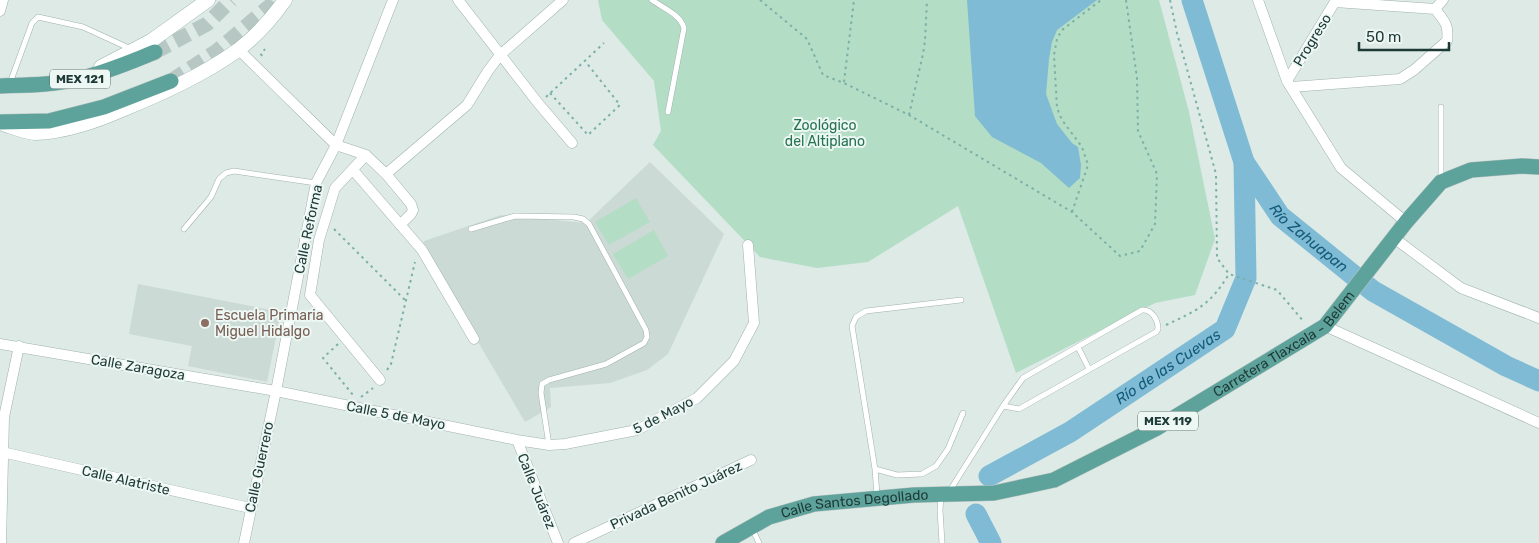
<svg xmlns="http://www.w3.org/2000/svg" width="1539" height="543" viewBox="0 0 1539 543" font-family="Rubik,sans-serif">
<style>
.built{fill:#cbdad5}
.green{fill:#b3ddc5}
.water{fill:#7fbbd4}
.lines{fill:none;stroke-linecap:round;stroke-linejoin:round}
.river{stroke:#7fbbd4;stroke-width:21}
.primary-tunnel{stroke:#b7c7c3;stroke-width:15;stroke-dasharray:15 8;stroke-linecap:butt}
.lane-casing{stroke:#a0b2ae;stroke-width:6}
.street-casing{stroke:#a0b2ae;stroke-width:11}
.secondary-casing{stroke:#9bb7b0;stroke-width:15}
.primary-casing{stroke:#bcc4c3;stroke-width:16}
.path{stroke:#7bb0a7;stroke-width:2;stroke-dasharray:2.5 4;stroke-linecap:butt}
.lane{stroke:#fff;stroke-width:5}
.street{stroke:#fff;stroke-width:10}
.secondary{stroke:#fff;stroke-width:14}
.primary{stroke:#5ea39b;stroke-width:15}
.education-dot{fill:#8d6e63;stroke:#edf7f3;stroke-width:2}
.labels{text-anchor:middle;stroke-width:4;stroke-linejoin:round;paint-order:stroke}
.shield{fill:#edf7f3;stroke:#5c736f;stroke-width:1}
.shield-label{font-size:12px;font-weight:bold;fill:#1e3a37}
.street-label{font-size:14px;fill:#1e3a37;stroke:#edf7f3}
.park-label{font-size:14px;fill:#25744f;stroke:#edf7f3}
.education-label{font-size:14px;fill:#785e54;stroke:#edf7f3;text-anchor:start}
.water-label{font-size:15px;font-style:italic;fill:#145a79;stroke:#edf7f3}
</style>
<rect width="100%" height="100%" fill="#ddeae6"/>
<path class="built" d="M650 162 724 234 668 354 647 370 610 383 550 388 551 407 525 422 423 248 424 241 501 215 586 223Z
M138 284 281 312 267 382 188 366 192 346 129 334Z"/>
<path class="green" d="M598 0H1159L1189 112 1215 239 1195 295 1155 303 1016 373 958 206 868 262 817 268 760 257 653 145 661 131 654 81 602 20Z
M636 198 650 222 609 245 595 222Z
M654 230 668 256 628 279 613 254Z"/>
<path class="water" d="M967 0H1097L1057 30 1052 42 1049 59 1046 94 1057 124 1072 143 1078 147 1081 165 1080 178 1069 188 1041 163 992 137 975 116Z"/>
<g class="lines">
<g class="river">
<path id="s1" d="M1192 0 1244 162 1280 216 1373 291 1506 366 1539 381"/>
<path id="s2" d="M989 476 1070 432 1225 329 1246 278 1244 162"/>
<path d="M976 514 991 543"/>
</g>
<path class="primary-tunnel" d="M155 52 207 24 231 0
M171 81 217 51 271 5 274 0"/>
<g class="lane-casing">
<path id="lane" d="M652 0C663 8 680 14 684 28L668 112
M10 83 32 23 38 17 83 27 131 49
M1441 179V107
M184 229 211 197 219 179 226 173 234 171 316 183
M471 229 515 216 574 217 583 219 589 224 646 330 647 337 644 343 606 364 549 380 542 384 541 393 549 445
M1078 347 1089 369
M875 469 897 475 922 474 936 466 948 449 963 413
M949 492 1003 406 1023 378 1142 310C1152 309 1158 320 1158 329L1156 332 1019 409 1003 406
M877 495 875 469 852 326 856 317 866 311 961 300
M941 496 940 510 942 543
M752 528 759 543"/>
</g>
<g class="street-casing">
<path id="street" d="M458 0 538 103 572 143
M1258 0 1287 81 1341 168 1406 222
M1335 2 1435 9 1443 0
M0 11 3 0
M238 49 336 145 366 155 386 174 411 204 413 210 411 214 400 225
M1287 81 1336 0
M1291 87 1400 79 1414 70 1447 41C1449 25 1445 22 1435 9
M366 155 335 188 319 240 310 295 380 380
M353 170 422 250 474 339
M386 174 467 105 488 71 500 55 563 0
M1394 238 1461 288 1539 318
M1325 326 1539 423
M0 344 276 391 517 440 549 445 565 444 637 430 697 398 734 361 754 323 748 245
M517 440 558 543
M2 452 250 508
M1 543 4 417 19 346
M244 543 276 391 316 183 336 145 393 0
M574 543 751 460"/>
</g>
<g class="secondary-casing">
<path id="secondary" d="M101 67 151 41 208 0
M3 124C13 127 26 133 36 133 66 132 96 121 124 109 163 93 203 75 238 50 255 37 273 17 285 0"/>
</g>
<g class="primary-casing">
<g id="primary">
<path d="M0 86C26 85 53 85 78 79 105 73 130 62 155 52"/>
<path d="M0 122 49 121 104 107 171 81"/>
<path id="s3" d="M723 543 769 517 814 504 914 495 994 493 1054 480 1157 428 1325 326 1406 222 1441 182 1471 170 1522 166 1539 167"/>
</g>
</g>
<path class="path" d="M760 0 807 39 823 75 844 83 909 115 1072 212 1120 256 1140 251 1155 224 1157 174 1138 131 1137 78 1126 0
M1170 0 1177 33 1216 174 1217 258 1229 274 1277 290 1304 322
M262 56 261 54 265 49
M844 82 854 0
M550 93 588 135 620 105 585 61
M546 97 604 43
M909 115 923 54 925 41 927 0
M1072 212 1088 165 1082 147 1062 120 1057 108 1054 55 1057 39 1062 30 1101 0
M334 229 406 301
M1166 325C1198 310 1210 305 1229 274
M338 344 323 358 353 395
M387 370 391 364 415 262
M361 397 373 388"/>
<use href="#lane" class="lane"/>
<use href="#street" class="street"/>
<use href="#secondary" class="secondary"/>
<use href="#primary" class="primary"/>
</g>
<circle class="education-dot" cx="205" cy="323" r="5"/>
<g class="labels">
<g class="shield">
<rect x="50" y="69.5" width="60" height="19" rx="4"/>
<rect x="1138" y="411.5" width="60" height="19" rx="4"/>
</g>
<g class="shield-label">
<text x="80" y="83">MEX 121</text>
<text x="1168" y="425">MEX 119</text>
</g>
<g class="street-label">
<text transform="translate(1312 40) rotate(-58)" y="5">Progreso</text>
<text transform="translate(308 229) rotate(-78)" y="5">Calle Reforma</text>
<text dy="5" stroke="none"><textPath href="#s3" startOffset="610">Carretera Tlaxcala - Belem</textPath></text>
<text transform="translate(138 367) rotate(10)" y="5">Calle Zaragoza</text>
<text transform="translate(396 415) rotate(11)" y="5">Calle 5 de Mayo</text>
<text transform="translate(663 415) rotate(-27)" y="5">5 de Mayo</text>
<text transform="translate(259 467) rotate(-78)" y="5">Calle Guerrero</text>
<text transform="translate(126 480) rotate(13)" y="5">Calle Alatriste</text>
<text transform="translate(537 491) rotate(68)" y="5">Calle Juárez</text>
<text transform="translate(676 495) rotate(-25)" y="5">Privada Benito Juárez</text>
<text dy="5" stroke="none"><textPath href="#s3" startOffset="140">Calle Santos Degollado</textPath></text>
</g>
<g class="park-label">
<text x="825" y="130">Zoológico<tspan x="825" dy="16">del Altiplano</tspan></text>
</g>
<g class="education-label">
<text x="215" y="320">Escuela Primaria<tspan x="215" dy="16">Miguel Hidalgo</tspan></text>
</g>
<g class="water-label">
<text dy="5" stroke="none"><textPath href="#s1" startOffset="271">Río Zahuapan</textPath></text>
<text dy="5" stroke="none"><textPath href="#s2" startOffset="210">Río de las Cuevas</textPath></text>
</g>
</g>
<path d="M1359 42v8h90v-8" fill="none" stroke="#1e3a37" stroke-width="2.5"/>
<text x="1366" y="42" font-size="15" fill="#1e3a37" stroke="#edf7f3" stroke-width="4" paint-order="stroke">50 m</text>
</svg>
